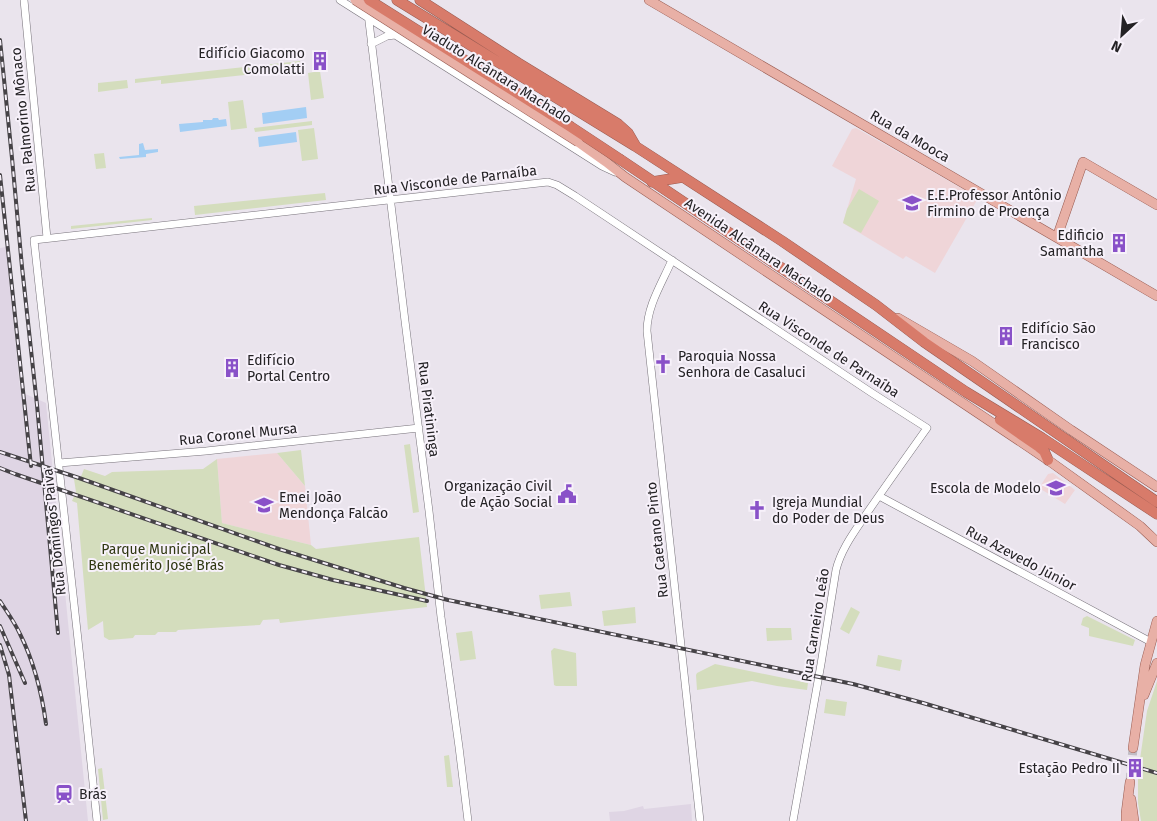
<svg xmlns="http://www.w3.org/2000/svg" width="1157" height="821" viewBox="0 0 1157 821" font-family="'Fira Sans',sans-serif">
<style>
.built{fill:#dfd5e4}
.education{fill:#efd5d8}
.green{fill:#d4ddbd}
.water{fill:#a3cef4}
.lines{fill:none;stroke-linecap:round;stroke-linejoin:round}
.major-tunnel{stroke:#c2bdc5;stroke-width:9;stroke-dasharray:9 4.5;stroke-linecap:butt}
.minor-casing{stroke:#77727a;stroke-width:8}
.major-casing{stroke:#995c52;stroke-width:10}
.highway-casing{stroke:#995c52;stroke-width:11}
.minor{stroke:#fff;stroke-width:7}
.major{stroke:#e8b0a6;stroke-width:9}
.highway{stroke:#d87b6a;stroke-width:10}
.rail-casing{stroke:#464347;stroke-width:4}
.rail{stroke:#f7f1fa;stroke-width:2;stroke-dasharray:5.5;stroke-linecap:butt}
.major-bridge-casing{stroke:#995c52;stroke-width:10;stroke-linecap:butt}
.highway-bridge-casing{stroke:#995c52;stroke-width:11;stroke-linecap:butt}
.major-bridge{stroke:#e8b0a6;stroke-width:9}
.highway-bridge{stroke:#d87b6a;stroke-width:10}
.labels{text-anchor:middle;stroke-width:4;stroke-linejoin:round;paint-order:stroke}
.poi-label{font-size:14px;fill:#242225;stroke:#f7f1fa;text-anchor:start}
.street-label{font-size:14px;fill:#242225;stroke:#f7f1fa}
.park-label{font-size:14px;fill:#2f3711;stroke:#f7f1fa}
</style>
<rect width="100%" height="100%" fill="#eae4ed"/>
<path class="built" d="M6 247 20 388 23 393 46 403 88 821H0V248Z
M691 804 692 821H610L609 812 624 811 643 806 644 809Z"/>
<path class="education" d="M856 128 977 197V200L935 273 906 256 903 259 843 223 856 179 832 166 852 129Z
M277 453 305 486 311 545 222 523 217 459Z
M1053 473 1075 490 1065 504 1039 488 1048 474Z"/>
<path class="green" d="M300 61 301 69 161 84V80L135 83V79Z
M320 71 324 98 311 100 308 73Z
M127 80 128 88 98 92V83Z
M243 100 247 128 231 130 228 102Z
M312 121V125L255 132 254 128Z
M314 128 318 159 302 161 298 130Z
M104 153 106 168 96 169 94 154Z
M859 189 879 201 861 233 843 223 847 209Z
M325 193 326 200 195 215 194 206Z
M152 218V220L71 229V226Z
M410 444 419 512 413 513 404 445Z
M301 450 305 486 277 453Z
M217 459 222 523 311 545 316 549 419 537 427 607 280 623 279 619 263 620 260 625 178 630 176 632H158L155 635H135L133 638 109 640 104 637 103 621 88 630 77 503 72 501 76 492 74 479 75 477 80 479 84 469 105 476 112 472 203 469Z
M570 592 572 606 541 609 539 595Z
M635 607 636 623 604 626 602 611Z
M851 607 860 612 849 634 840 629Z
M1087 616 1135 640 1133 646 1089 636V628L1081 625 1083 618Z
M766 628H791L792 640 767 641Z
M472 631 476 659 460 661 456 633Z
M554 648 576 653 577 686H556L554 685 551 651Z
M878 655 902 660 900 671 876 666Z
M715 664 808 683 807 690 777 686 752 681 697 690 696 675 697 673Z
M1157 681V821H1141L1138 803V773L1147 711Z
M826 699 847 702 845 716 824 713Z
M449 755 453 787H447L444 756Z
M102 768 108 819 103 820 98 769Z"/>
<path class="water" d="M306 107 307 118 263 124 262 113Z
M213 118H218L219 120 226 119 227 126 180 132 179 124 203 122V120H212Z
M296 132 297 142 259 147 258 137Z
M143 143 145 150 158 149V152L146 154V157L120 159 119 157 139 155V144Z"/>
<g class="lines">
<path class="major-tunnel" d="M1130 782 1133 748"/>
<g class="minor-casing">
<path id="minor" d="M24 0 47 238
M340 0 602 166 615 172
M367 5 405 321 429 511 441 617 459 747 468 821
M371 44 387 36 395 35
M672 260C662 283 647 306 647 331L700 821
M59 463 206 451 419 428
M879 496 1151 642
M97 821 80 658 34 240 548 182 557 185 575 196 872 393 927 428C907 456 887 484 867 513 855 531 841 549 836 570L821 664 793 821"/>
</g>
<g class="major-casing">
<path id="major" d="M649 0 1157 296
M578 142 606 162 625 177 1048 460 1140 526 1157 542
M1057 237 1083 162 1157 205
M898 318 972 361 1071 430 1157 487
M1144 695 1157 663
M1133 748 1145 665 1157 621
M1131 799 1134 821
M1126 821V813L1130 782"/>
</g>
<g class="highway-casing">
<path id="highway" d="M397 0 635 146 782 241 876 305 924 342 1157 502
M420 0 518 63 618 124 628 133 635 145
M621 160 966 392 1042 438 1157 514
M652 182 683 177
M1000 420 1039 447 1044 451 1048 460"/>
</g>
<use href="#minor" class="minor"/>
<use href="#major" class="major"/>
<use href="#highway" class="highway"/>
<g class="rail-casing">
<path id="rail" d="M0 40 12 158 22 267 37 405 58 633
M0 175 31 466
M0 452 79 478 279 549 404 588 448 600 853 684 923 703 1157 773
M0 468 15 474 279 565 333 580 427 601
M0 601C7 612 15 623 20 634 34 662 42 694 46 724
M0 626 25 683
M0 645 9 675 26 821"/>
</g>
<use href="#rail" class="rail"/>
<g class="major-bridge-casing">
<path id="major-bridge" d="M355 0 578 142"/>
</g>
<g class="highway-bridge-casing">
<path id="highway-bridge" d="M369 0 571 127 621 160"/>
</g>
<use href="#major-bridge" class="major-bridge"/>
<use href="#highway-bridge" class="highway-bridge"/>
</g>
<defs>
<g id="building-bare" transform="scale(1.5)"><path d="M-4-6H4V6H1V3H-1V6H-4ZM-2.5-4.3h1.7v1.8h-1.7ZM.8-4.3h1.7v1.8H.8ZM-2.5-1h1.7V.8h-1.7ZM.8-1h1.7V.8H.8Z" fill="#8951c8" stroke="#f7f1fa" stroke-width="2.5" paint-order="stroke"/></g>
<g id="school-bare" transform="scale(1.5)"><path d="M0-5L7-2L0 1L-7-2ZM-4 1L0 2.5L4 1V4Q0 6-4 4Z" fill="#8951c8" stroke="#f7f1fa" stroke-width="2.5" paint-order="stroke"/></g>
<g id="church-bare" transform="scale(1.5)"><path d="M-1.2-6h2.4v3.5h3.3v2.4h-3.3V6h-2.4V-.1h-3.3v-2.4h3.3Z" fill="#8951c8" stroke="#f7f1fa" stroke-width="2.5" paint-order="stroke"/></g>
<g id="university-bare" transform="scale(1.5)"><path d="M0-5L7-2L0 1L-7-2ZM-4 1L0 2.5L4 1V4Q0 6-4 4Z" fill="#8951c8" stroke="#f7f1fa" stroke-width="2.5" paint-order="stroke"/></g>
<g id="civic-bare" transform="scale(1.5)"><path d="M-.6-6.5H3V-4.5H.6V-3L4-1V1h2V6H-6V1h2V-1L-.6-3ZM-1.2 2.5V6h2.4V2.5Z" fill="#8951c8" stroke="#f7f1fa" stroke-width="2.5" paint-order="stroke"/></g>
<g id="station-bare" transform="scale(1.5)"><path d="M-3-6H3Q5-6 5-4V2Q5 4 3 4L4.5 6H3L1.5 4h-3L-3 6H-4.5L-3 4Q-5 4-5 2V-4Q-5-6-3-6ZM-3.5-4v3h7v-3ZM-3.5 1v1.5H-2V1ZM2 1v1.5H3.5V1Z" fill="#8951c8" stroke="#f7f1fa" stroke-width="2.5" paint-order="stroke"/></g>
</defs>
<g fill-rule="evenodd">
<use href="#building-bare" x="320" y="61"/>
<use href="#school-bare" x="912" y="203"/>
<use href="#building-bare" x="1119" y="243"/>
<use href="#building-bare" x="1006" y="336"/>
<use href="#church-bare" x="663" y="364"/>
<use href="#building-bare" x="232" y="368"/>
<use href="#university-bare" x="1056" y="488"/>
<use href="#civic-bare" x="567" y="494"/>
<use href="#school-bare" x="264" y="505"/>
<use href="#church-bare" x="757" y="510"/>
<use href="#building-bare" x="1135" y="768"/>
<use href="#station-bare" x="64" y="794"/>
</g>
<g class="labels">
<g class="poi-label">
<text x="305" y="58" text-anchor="end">Edifício Giacomo<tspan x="305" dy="16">Comolatti</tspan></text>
<text x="927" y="200">E.E.Professor Antônio<tspan x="927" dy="16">Firmino de Proença</tspan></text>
<text x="1104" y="240" text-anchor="end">Edificio<tspan x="1104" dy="16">Samantha</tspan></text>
<text x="1021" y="333">Edifício São<tspan x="1021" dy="16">Francisco</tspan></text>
<text x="678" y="361">Paroquia Nossa<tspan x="678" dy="16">Senhora de Casaluci</tspan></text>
<text x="247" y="365">Edifício<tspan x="247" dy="16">Portal Centro</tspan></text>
<text x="552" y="491" text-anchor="end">Organização Civil<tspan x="552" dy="16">de Ação Social</tspan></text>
<text x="1041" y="493" text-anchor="end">Escola de Modelo</text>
<text x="279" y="502">Emei João<tspan x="279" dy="16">Mendonça Falcão</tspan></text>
<text x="772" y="507">Igreja Mundial<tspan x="772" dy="16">do Poder de Deus</tspan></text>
<text x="1120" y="773" text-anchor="end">Estação Pedro II</text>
<text x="79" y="799">Brás</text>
</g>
<g class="street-label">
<text transform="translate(497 74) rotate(32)" y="5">Viaduto Alcântara Machado</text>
<text transform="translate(23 120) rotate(-96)" y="5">Rua Palmorino Mônaco</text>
<text transform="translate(910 136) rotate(30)" y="5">Rua da Mooca</text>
<text transform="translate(455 180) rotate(-7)" y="5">Rua Visconde de Parnaíba</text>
<text transform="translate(759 250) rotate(34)" y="5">Avenida Alcântara Machado</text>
<text transform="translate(829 349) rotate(33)" y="5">Rua Visconde de Parnaíba</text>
<text transform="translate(429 409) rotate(83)" y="5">Rua Piratininga</text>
<text transform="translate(238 434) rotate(-6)" y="5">Rua Coronel Mursa</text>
<text transform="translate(54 532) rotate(-96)" y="5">Rua Domingos Paiva</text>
<text transform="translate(657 540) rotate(-96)" y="5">Rua Caetano Pinto</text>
<text transform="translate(1021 558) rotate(28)" y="5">Rua Azevedo Júnior</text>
<text transform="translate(815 625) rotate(-81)" y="5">Rua Carneiro Leão</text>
</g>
<g class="park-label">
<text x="156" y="554">Parque Municipal<tspan x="156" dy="16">Benemérito José Brás</tspan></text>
</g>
</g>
<g transform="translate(1122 35) rotate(206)" stroke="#f7f1fa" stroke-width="4" paint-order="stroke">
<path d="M0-4L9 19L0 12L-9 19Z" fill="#242225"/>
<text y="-8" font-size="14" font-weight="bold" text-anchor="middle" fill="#242225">N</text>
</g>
</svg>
